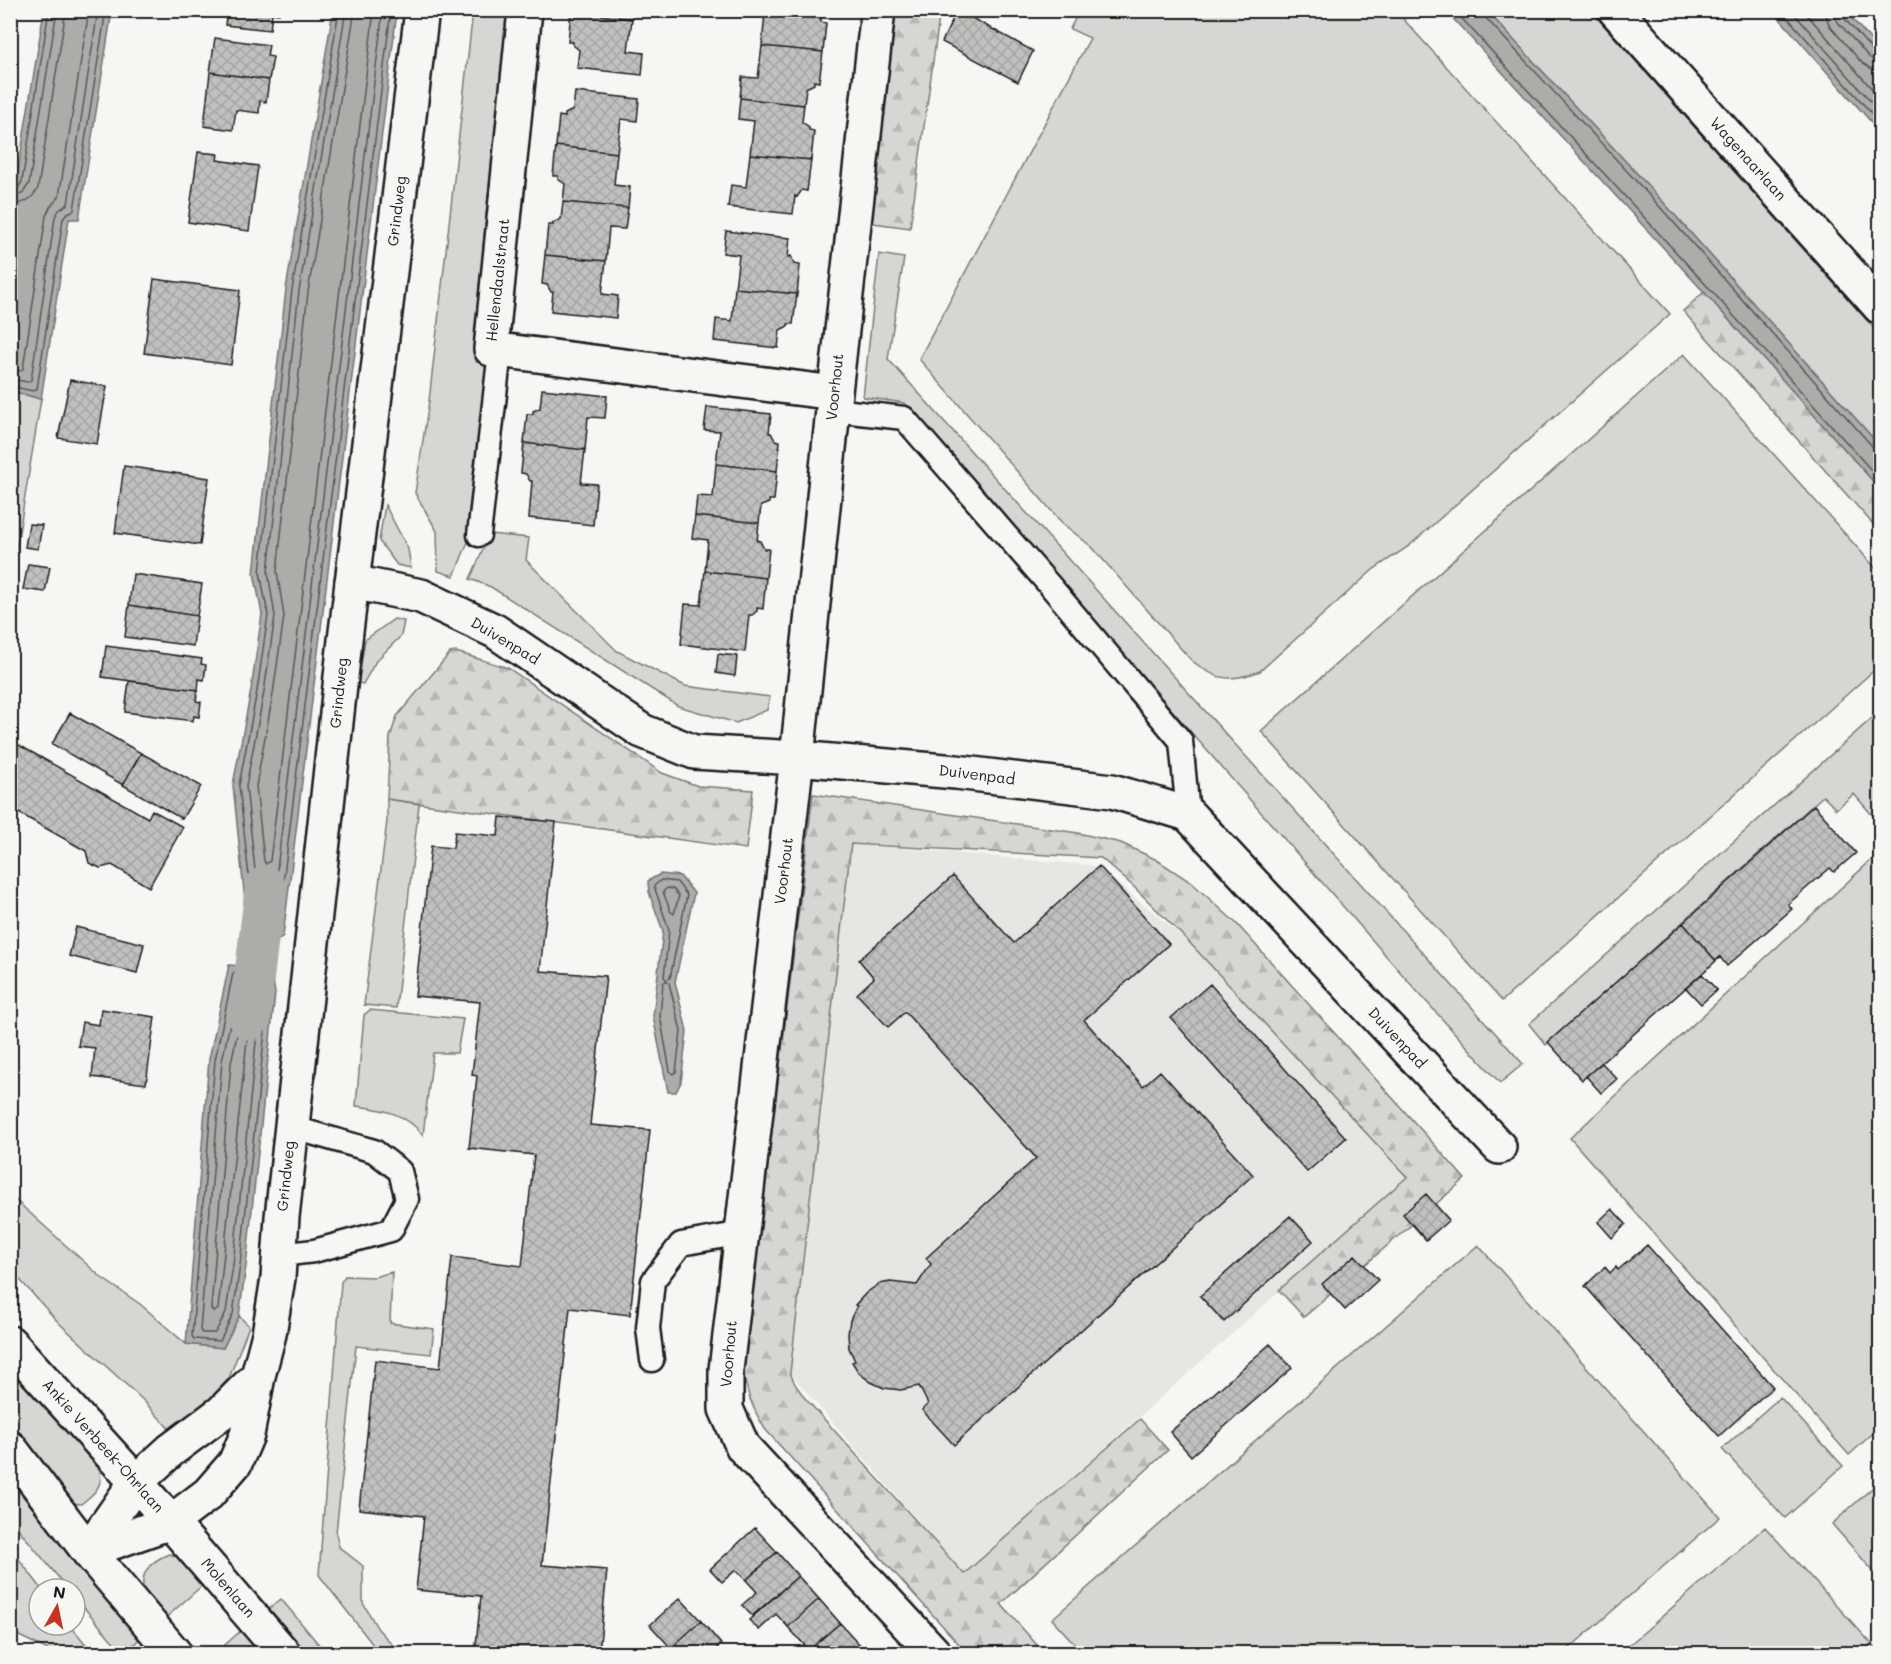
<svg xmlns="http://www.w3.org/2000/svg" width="1891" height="1664" viewBox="0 0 1891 1664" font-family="Mali,sans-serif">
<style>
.built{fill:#e6e6e2}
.green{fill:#d6d6d2;stroke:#797977;stroke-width:1.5}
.forest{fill:url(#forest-firs);stroke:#797977;stroke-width:1.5}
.water{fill:#acaca9;stroke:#727271;stroke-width:1.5}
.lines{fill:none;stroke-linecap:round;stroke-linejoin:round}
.shore{stroke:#565654;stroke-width:1.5}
.canal{stroke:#acaca9;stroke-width:40}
.building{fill:url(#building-cross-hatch);stroke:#1c1c1c;stroke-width:1.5}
.lane-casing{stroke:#1c1c1c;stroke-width:27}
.street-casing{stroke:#1c1c1c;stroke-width:38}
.secondary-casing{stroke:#1c1c1c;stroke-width:38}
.lane{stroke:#f6f6f2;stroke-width:22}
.street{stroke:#f6f6f2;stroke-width:33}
.secondary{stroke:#f6f6f2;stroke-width:33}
.labels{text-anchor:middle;stroke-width:5;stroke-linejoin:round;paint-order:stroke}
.street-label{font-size:15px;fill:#1c1c1c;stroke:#f6f6f2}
</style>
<defs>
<pattern id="forest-firs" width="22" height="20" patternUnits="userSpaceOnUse" patternTransform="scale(1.5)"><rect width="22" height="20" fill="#d6d6d2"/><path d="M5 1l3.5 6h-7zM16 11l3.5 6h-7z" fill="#b7b7b4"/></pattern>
<pattern id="building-cross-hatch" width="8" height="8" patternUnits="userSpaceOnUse" patternTransform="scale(1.5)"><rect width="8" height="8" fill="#c0c0bd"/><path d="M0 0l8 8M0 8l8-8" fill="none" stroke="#a4a4a2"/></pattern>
</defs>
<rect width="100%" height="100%" fill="#f6f6f2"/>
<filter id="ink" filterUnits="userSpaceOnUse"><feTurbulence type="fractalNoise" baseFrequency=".0167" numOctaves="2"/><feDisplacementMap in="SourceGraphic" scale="12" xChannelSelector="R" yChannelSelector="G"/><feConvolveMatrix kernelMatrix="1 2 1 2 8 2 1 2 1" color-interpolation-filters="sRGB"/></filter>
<g filter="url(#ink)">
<path class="built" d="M851 844 1090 865 1115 881 1188 941 1407 1177 964 1574 790 1373Z"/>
<path class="green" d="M473 11H511L489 188 475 331 476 362 488 365 468 521 470 537 454 576 438 571 437 531 415 493 429 401Z
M1079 11H1396L1670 314 1409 546 1374 569 1260 671C1229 683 1215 680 1190 659L1092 547 1063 524 919 359 1090 38 1070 29Z
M1487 11H1591L1880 335V446L1664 203Z
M879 254 904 258 888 359 1523 1064 1500 1083 1415 989 904 403 863 397Z
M1684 354 1880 573V665L1502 1001 1261 731Z
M11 391 41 399 15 557 11 563Z
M385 505 408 549 411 568 397 565 379 541Z
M490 534 529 538 526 560 617 651 685 686 770 697 767 710 736 723 678 706 491 587 470 579Z
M394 619 404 621 401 636 376 661 363 684 358 683 365 640Z
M1880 711V824L1854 794 1836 809 1823 796 1546 1045 1529 1024Z
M387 799 419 804 396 1008 364 1005 387 821Z
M1880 852V1427L1849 1455 1570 1138Z
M370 1010 463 1019 457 1053H433L423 1135C405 1113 383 1109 356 1106L364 1015Z
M11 1196 102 1278 140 1304 186 1344 223 1348 239 1316 249 1326 229 1378 209 1400 172 1432 144 1401 59 1323 11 1270Z
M1478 1245 1720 1517 1564 1653H1083L1052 1619Z
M392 1272 390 1323 434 1329 431 1354 356 1346 336 1533 339 1547 363 1566V1603L378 1629 400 1653 380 1654 319 1575 341 1282 345 1276 374 1277Z
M10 1366 100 1470C103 1487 94 1494 81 1504L71 1503 11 1433Z
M1780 1397 1843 1466 1785 1518 1722 1449Z
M10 1481 141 1637 128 1651 122 1652 75 1597V1589H68L11 1520Z
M1880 1481V1579L1832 1524Z
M1765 1527 1880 1653H1620Z
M11 1549 42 1589H39V1625H70L93 1653H54L11 1632Z
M169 1554 182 1558 205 1583 160 1623C141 1597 130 1569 169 1554Z
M281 1599 326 1653H299L263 1613Z
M246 1626 270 1654H215Z"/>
<path class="forest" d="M891 11H940L910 228 866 222Z
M1704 292 1880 489V532L1683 311Z
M456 652 508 668 662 773 698 786 753 790 746 849 387 799 390 737 397 716 450 653Z
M813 794 1078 833 1121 843 1157 860 1192 883 1236 923 1465 1179 1304 1317 1279 1290 1407 1177 1188 941 1134 887 1101 858 851 844 790 1373 795 1384 804 1397 964 1574 1140 1419 1168 1450 1001 1604 1044 1653H967L765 1429C752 1407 746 1393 743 1367Z"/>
<path class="water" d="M44 11H112L79 219H69L41 399 11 391 10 179 16 183Z
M333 11H397L283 936 274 943 249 940 233 785 251 690 262 614 254 573 286 289Z
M1446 11H1487L1664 203 1880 446V489L1704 292Z
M1773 11H1845L1880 50V132Z
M660 874 680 876 694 893 675 982 687 1031 681 1082 676 1092H668L653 1016 663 931 649 892 648 881Z
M229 965 271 968 275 993 246 1266 239 1316 223 1348 186 1344 209 1059Z"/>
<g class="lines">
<path class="shore" d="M339 10 292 290 260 572 268 615 257 691 239 785 255 933 257 935 271 937 277 932 391 10
M346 10 299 291 268 572 275 616 264 692 246 786 261 926 267 929 270 926 383 10
M355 10 308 292 277 571 284 616 273 694 256 786 264 861 266 864 270 861 374 10
M1454 10 1708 287 1880 480
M1483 10 1485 17 1660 207 1873 447 1880 449
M1781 10 1880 123
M1791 10 1880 112
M1803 10 1880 98
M1825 10 1829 25 1862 63 1870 68 1880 70
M1834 10 1837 21 1868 56 1873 60 1880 61
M1841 10 1843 17 1873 51 1880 53
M10 187 18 188 22 182 49 10
M10 195 22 194 29 184 57 10
M10 204C23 205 32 200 38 188L66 10
M10 370 20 371 23 369 46 216 50 207 59 197 89 10
M10 379 28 382 31 380 55 217 59 210 68 204 98 10
M10 386 33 391 37 389 63 219 66 214 74 210 106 10
M661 880 677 882 687 895 670 978 667 980 664 977 669 930 654 886Z
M667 888 673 889 679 896 674 914 671 912 663 892Z
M236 971 265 974 269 993 240 1265 233 1314 220 1341 194 1339 192 1336 215 1060 233 973Z
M242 979 259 981 261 994 233 1265 226 1312 215 1333H202L200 1330 222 1061 239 981Z
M666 981 669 983 681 1031 676 1072 673 1074 670 1071 660 1016 663 983Z
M249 989 252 994 218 1309 214 1312 211 1309 231 1063 246 992Z"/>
<path class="canal" d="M249 1020 265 886"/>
</g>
<path class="building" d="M118 10H140L139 15 118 12Z
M227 10H280L279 14 272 13 270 30 225 25Z
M571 10H633L632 19 571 12Z
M750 10H814V14L821 19V22L826 23 823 52 762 46 765 12Z
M957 10 1033 51 1018 82 942 42Z
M571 12 632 19 628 51 644 53 642 75 577 68 579 50 573 45V42H568Z
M215 38 269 45 267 56 273 57 269 80 210 72Z
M762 46 823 52 819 82 814 81V84L806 88 804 105 740 98 742 77 758 78Z
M210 72 269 80 266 102 260 101 259 113 236 110 233 130 204 126Z
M575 92 639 99 637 121 621 119 617 153 556 146 559 116 565 117V114L573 110Z
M740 98 804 105 802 122 809 127V130L814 131 811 160 750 154 754 121 738 119Z
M556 146 617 153 614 185 630 187 628 208 563 202 565 184 558 179V176H553Z
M198 152 218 154 217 160 258 166 249 231 188 222Z
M750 154 811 160 807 191 802 190 797 197 795 196 793 214 728 207 731 185 746 187Z
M563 202 628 208 625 229 609 228 606 261 545 255 548 225H553V223L561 219Z
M726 231 790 238 788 257 791 256 794 264 800 265 797 294 735 288 739 255 723 253Z
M545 255 606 261 602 294 618 296 616 318 551 311 553 292H551L547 285 542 284Z
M154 279 240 290 231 365 144 353Z
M735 288 797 294 793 324H788V326L780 330 778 348 714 341 716 319 732 321Z
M70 380 107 386 97 444 58 438Z
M542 389 607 396 605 418 588 417 585 450 524 443 527 414H533V411L540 408Z
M707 407 771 414 769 433H771L775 440 780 441 777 471 716 464 720 431 704 430Z
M524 443 585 450 581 483 597 484 593 525 529 518 532 481H530L526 474 521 473Z
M716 464 777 471 774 500H769V503L761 506 759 523 695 516 697 496 713 497Z
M124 466 209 478 200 545 115 533Z
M695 516 759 523 757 541H760L764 549H769L766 578 705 571 708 540 692 538Z
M29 524 42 525 38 549 25 547Z
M28 564 50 567 45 592 23 589Z
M705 571 766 578 763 609 757 608V611L752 615H749L745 652 681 644 685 604 701 605Z
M133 574 202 584 197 616 129 605Z
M129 605 197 616 193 646 125 637Z
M106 646 202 659 201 664 206 665 204 680 199 679 198 690 102 677Z
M718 654 737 656 735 676 716 673Z
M129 681 198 690 196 701 201 702 199 717 194 716 193 721 125 712Z
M70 713 141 753 123 785 52 744Z
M10 740 148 818 152 810 183 827 149 887 112 865 100 868 89 863 86 851 10 808Z
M141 753 201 786 182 819 123 785Z
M1814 805 1856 853 1834 872 1830 868 1788 904 1792 909 1727 966 1720 957 1716 961 1683 923Z
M500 817 556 822 540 971 606 976 590 1125 650 1130 630 1315 570 1308 542 1565 607 1570 599 1654H475L481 1596 416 1590 424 1516 359 1509 375 1360 440 1368 452 1257 522 1266 534 1155 469 1148 477 1076 472 1075 480 1002 415 996 431 846 453 848 455 832 498 836Z
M1099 866 1169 944 1084 1020 1143 1086 1160 1071 1253 1175 954 1445 922 1410 928 1404 919 1386 901 1390 884 1388 871 1382 859 1373 852 1362 855 1361 849 1348 848 1334 850 1320 857 1306 855 1305 866 1293 879 1284 890 1282 917 1285 931 1264 926 1258 1036 1158 905 1012 888 1027 857 994 874 978 859 960 953 876 1014 943Z
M1683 923 1716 961 1582 1080 1548 1042Z
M76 927 144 944 137 973 69 956Z
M1702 974 1717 990 1701 1004 1686 988Z
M1210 984 1346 1138 1307 1172 1171 1018Z
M101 1009 155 1017 146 1084 92 1077 95 1048 78 1046 82 1022 99 1025Z
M1602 1063 1617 1079 1601 1093 1586 1076Z
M1426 1194 1449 1220 1426 1240 1403 1214Z
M1612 1209 1626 1224 1612 1238 1598 1222Z
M1290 1216 1313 1241 1224 1322 1200 1296Z
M1647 1245 1773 1387 1719 1436 1585 1286 1605 1267 1610 1273 1616 1267 1618 1270Z
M1355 1255 1378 1280 1345 1310 1322 1284Z
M1270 1344 1292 1368 1191 1456 1170 1432Z
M755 1528 777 1552 746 1580 736 1570 722 1582 710 1569Z
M777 1552 798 1576 752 1616 742 1605 757 1592 746 1580Z
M798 1576 819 1599 788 1627 776 1614 759 1630 749 1620Z
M680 1598 701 1621 671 1648 650 1625Z
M819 1599 840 1623 809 1650 788 1627Z
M701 1621 721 1644 711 1654H676L671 1648Z
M840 1623 861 1646 853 1654H812L809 1650Z"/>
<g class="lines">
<g class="lane-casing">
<path id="lane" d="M833 410 904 418 1052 588 1181 741 1188 814
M479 535 500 351
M280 1255 314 1251 391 1230 407 1199 400 1171 374 1151 291 1127
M652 1360 648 1328 653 1281 681 1244 742 1233"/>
</g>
<g class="street-casing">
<path id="street" d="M525 10 491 349 835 393
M878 10 833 410 797 758 726 1370V1409L743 1447 935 1654
M1615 10 1880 307
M352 582 421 596 495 631 642 731 694 752 797 758 956 772 1112 791 1188 814 1499 1147"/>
</g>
<g class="secondary-casing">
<path id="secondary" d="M10 1343 136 1482 284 1654
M10 1448 88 1551 175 1654
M88 1551 171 1522 208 1494 235 1463 247 1435 258 1376 269 1334 278 1278 282 1217 345 640 422 10
M88 1551 136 1482 171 1450 222 1412 258 1376"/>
</g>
<use href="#lane" class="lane"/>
<use href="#street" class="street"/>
<use href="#secondary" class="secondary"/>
</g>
</g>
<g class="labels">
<g class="street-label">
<text transform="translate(1748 159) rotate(48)" y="5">Wagenaarlaan</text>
<text transform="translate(397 211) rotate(-83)" y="5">Grindweg</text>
<text transform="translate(498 280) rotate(-84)" y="5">Hellendaalstraat</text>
<text transform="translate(835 387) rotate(-84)" y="5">Voorhout</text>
<text transform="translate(505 641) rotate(31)" y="5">Duivenpad</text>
<text transform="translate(339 693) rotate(-84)" y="5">Grindweg</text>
<text transform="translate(977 775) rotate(7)" y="5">Duivenpad</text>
<text transform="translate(784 871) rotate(-83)" y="5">Voorhout</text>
<text transform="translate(1397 1038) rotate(47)" y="5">Duivenpad</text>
<text transform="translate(286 1176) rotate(-84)" y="5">Grindweg</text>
<text transform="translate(729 1354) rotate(-85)" y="5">Voorhout</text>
<text transform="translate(103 1446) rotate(48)" y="5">Ankie Verbeek-Ohrlaan</text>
<text transform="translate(228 1588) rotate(49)" y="5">Molenlaan</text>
</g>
</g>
<rect width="1891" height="1664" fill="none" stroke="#f6f6f2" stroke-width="36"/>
<rect x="18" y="18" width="1855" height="1628" fill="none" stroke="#1c1c1c" stroke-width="2" filter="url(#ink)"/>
<g transform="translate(57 1607) rotate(9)"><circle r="28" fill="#f6f6f2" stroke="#9f9f9c" stroke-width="1.5"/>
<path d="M0-4.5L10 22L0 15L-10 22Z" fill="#c8321e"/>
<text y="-9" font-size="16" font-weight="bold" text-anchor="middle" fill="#1c1c1c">N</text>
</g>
</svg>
